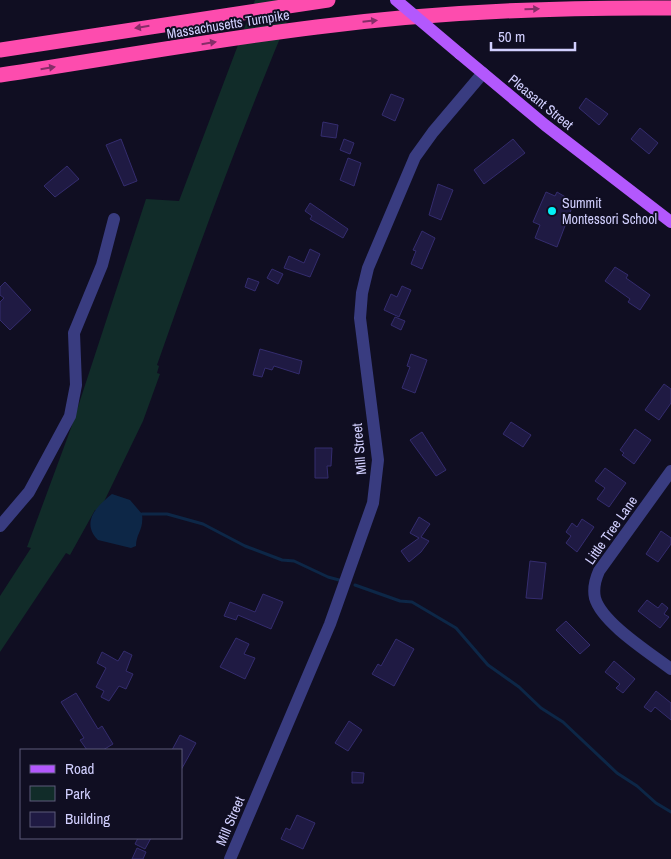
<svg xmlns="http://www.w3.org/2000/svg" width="671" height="859" viewBox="0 0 671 859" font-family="'Archivo Narrow',sans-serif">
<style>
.green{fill:#112c29}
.water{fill:#0d2747}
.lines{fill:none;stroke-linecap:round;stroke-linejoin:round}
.stream{stroke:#0d2747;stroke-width:3}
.building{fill:#1f1a43;stroke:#342c6e}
.minor{stroke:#393c80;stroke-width:12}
.major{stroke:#b358fd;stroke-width:12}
.highway{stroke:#fd4cae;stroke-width:15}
.major-bridge{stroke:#b358fd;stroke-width:12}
.oneway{fill:#862d68}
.poi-dot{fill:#03f1f7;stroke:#100e22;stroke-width:2}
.labels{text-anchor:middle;stroke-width:4;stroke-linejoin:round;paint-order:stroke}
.street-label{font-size:14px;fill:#d1cffe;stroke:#100e22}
.poi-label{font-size:14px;fill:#d1cffe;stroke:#100e22;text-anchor:start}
</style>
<rect width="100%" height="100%" fill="#100e22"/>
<path class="green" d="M255 0H296C245 120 200 242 157 365L159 366 157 373 160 374 143 421 99 512 95 510 70 555 66 553 0 652V596L31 548 27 547 71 428 146 199 179 201Z"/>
<path class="water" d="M112 494 130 500 142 514C144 530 136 533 136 546L131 548 98 540C80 522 98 505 112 494Z"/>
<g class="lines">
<path class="stream" d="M142 514H167L203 524 245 546 282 560 294 561 328 577 339 580
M355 585 400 601 412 602 456 628 488 665 519 687 541 708 563 722 617 773 637 786 656 803 671 812"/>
</g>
<path class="building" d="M391 94 404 99 395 121 382 115Z
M586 98 608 114 599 125 579 108Z
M323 122 338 125 336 138 321 136Z
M640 128 658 143 649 154 631 139Z
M121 139 137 181 124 186 106 145Z
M344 139 354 143 350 154 340 150Z
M513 139 525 153 484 184 474 170Z
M348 158 361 163 354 186 340 180Z
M67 166 79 179 55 197 44 186Z
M438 184 453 190 441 220 429 215Z
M546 192 555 196 557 192 574 202 557 247 535 238 540 225 533 222Z
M310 203 348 229 343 238 310 219 312 216 305 211Z
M422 231 435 238 422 269 411 264 416 251 413 250Z
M310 249 320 254 310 277 284 268 289 256 304 263Z
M615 267 628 275 626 278 650 295 640 310 628 302 630 299 605 281Z
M272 269 283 274 278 284 267 278Z
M248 278 259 282 255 291 245 287Z
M5 282 31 310 10 330 0 320V302L4 298 0 295V287Z
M402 286 411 290 399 317 384 310 391 294 397 297Z
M395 317 405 321 401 330 391 325Z
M260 349 302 361 299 374 274 366 272 370 265 368 262 377 253 375Z
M411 354 427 360 415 393 402 388 410 367 407 366Z
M664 384 671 389V403L659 420 645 410Z
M511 422 531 435 523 447 503 434Z
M635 429 651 440 634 464 622 455 624 453 620 450Z
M422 432 446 470 436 476 410 440Z
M315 448H332L331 466H327L328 478H315Z
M605 468 626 483 609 507 597 499 605 488 595 481Z
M419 517 430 524 421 537 429 541 421 552 409 562 401 551 419 538 410 533Z
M582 519 594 527 577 552 566 543 571 536 566 532 572 523 577 527Z
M661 531 671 538V544L658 562 646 554Z
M530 561 546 563 542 599 526 598Z
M263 594 283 602 271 629 238 615 236 620 224 616 230 602 255 612Z
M647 600 658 608 662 603 668 608 664 614 669 617 660 628 638 611Z
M566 621 590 645 580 654 556 630Z
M236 638 249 644 244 654 255 658 245 679 220 667Z
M396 639 414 649 394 686 372 674 378 664 381 666Z
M124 651 132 655 126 671 133 674 126 689 119 686 109 701 101 697 104 691 96 687 106 668 97 663 102 652 118 661Z
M614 661 635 679 623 693 616 688 620 684 605 672Z
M656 691 671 703V720L655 707 651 712 644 707Z
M76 693 98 729 102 726 113 744 103 750H87L80 740 84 738 61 702Z
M349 721 362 730 348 751 335 743Z
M180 735 196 743 181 770V750H172Z
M352 772 364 773 363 783H352Z
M297 815 315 823 303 849 281 839 286 828 290 830Z
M138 838H151L145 849 135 844Z
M137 848 146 852 143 859H132Z"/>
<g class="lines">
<path class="minor" d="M671 471 599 571C595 580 593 589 595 598 602 623 650 653 671 669
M0 526 29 492 70 416 76 385 74 333 102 265 114 219
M230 859 330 624 373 503 378 460 360 318 362 293 368 268 415 157 433 132 483 73"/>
<path class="major" d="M460 54 545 125 671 222"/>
<path class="highway" d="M0 50 328 0
M0 75C106 59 211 40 317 27 435 12 553 7 671 8"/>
<path class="major-bridge" d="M396 0 460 54"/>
</g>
<defs><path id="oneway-solid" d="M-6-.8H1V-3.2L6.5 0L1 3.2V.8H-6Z" transform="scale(1.25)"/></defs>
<g class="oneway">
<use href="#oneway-solid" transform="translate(532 9) rotate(-2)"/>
<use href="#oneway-solid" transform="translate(370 21) rotate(-6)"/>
<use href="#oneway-solid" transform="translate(142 27) rotate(171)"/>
<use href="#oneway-solid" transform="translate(209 43) rotate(-9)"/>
<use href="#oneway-solid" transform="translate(48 68) rotate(-9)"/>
</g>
<circle class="poi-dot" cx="552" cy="211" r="5"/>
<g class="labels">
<g class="street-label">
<text transform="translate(228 24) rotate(-9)" y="5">Massachusetts Turnpike</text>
<text transform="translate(541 102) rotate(39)" y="5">Pleasant Street</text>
<text transform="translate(359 449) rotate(-95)" y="5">Mill Street</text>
<text transform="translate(611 530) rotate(-55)" y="5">Little Tree Lane</text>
<text transform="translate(230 821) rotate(-67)" y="5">Mill Street</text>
</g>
<g class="poi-label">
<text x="562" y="208">Summit<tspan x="562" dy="16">Montessori School</tspan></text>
</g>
</g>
<rect x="20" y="749" width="162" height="90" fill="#100e22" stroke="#5d5b7a"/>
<rect x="30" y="765" width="25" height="8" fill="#b358fd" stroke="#5d5b7a"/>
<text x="65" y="774" font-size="15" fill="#d1cffe">Road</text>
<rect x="30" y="786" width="25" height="15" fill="#112c29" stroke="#5d5b7a"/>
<text x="65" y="799" font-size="15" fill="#d1cffe">Park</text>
<rect x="30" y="812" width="25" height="15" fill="#1f1a43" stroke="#5d5b7a"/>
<text x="65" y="824" font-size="15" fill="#d1cffe">Building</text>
<path d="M491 42v8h84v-8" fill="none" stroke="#d1cffe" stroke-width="2.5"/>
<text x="498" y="42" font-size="15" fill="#d1cffe" stroke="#100e22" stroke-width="4" paint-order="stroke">50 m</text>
</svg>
